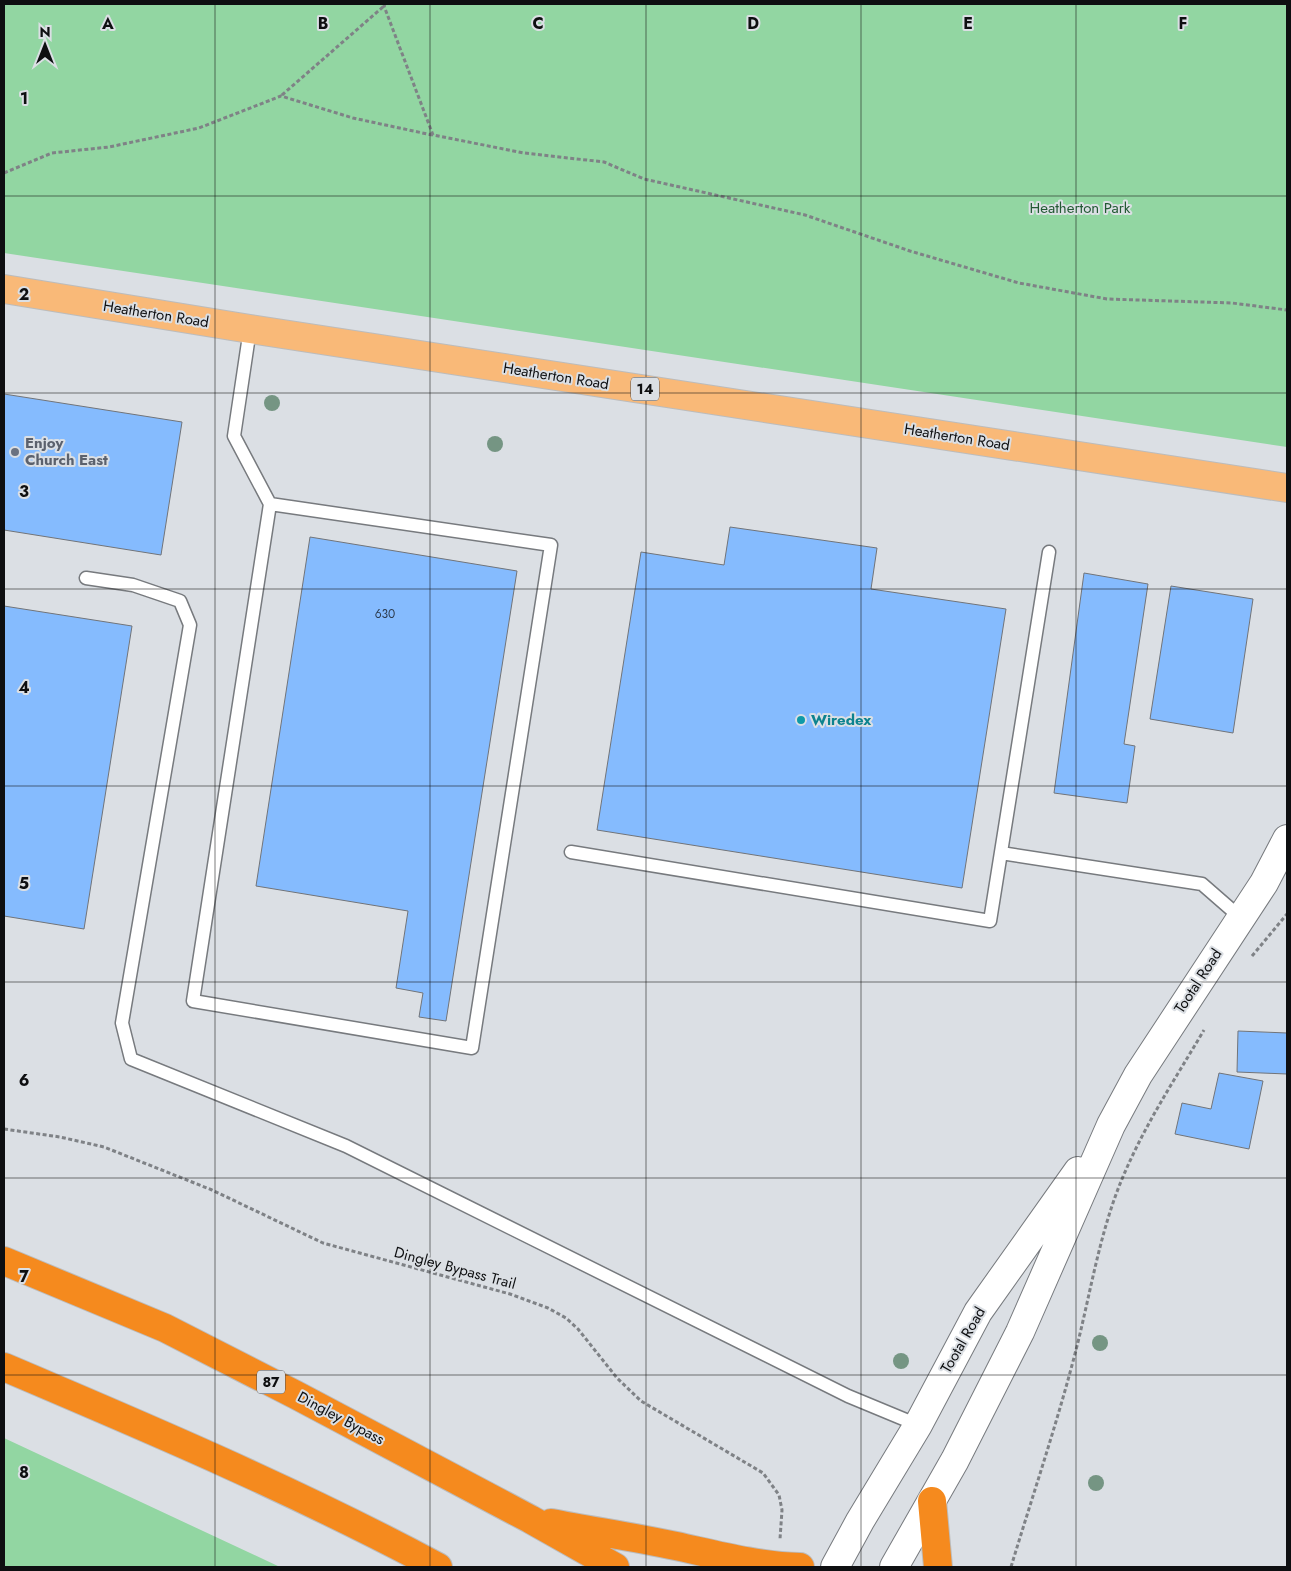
<svg xmlns="http://www.w3.org/2000/svg" width="1291" height="1571" viewBox="0 0 1291 1571" font-family="Jost,sans-serif">
<style>
.green{fill:#92d6a2}
.building{fill:#85bbfe;stroke:#717479}
.lines{fill:none;stroke-linecap:round;stroke-linejoin:round}
.lane-casing{stroke:#777a7e;stroke-width:15}
.secondary-casing{stroke:#777a7e;stroke-width:30}
.primary-casing{stroke:#bcbcbc;stroke-width:30}
.highway-casing{stroke:#bcbcbc;stroke-width:30}
.path{stroke:#7f8286;stroke-width:3;stroke-dasharray:4 2.5;stroke-linecap:butt}
.lane{stroke:#fff;stroke-width:12}
.secondary{stroke:#fff;stroke-width:28}
.primary{stroke:#f9b978;stroke-width:28}
.highway{stroke:#f58a1e;stroke-width:28}
.tree{fill:#759583}
.grid{fill:none;stroke:#0e0f11;stroke-width:1;stroke-opacity:0.55}
.worship-dot{fill:#6b7280;stroke:#dbdfe4;stroke-width:2}
.culture-dot{fill:#0f9aa8;stroke:#dbdfe4;stroke-width:2}
.labels{text-anchor:middle;stroke-width:4;stroke-linejoin:round;paint-order:stroke}
.number-label{font-size:12px;fill:#2c3a4c}
.shield{fill:#dbdfe4;stroke:#4c4d50;stroke-width:1}
.shield-label{font-size:14px;font-weight:bold;fill:#0e0f11}
.park-label{font-size:15px;fill:#225933;stroke:#dbdfe4}
.street-label{font-size:15px;fill:#0e0f11;stroke:#dbdfe4}
.worship-label{font-size:15px;font-weight:bold;fill:#5b616d;stroke:#dbdfe4;text-anchor:start}
.culture-label{font-size:15px;font-weight:bold;fill:#0d838f;stroke:#dbdfe4;text-anchor:start}
.grid-label{font-size:16px;text-anchor:middle;font-weight:bold;fill:#0e0f11;stroke:#dbdfe4;stroke-width:4;stroke-linejoin:round;paint-order:stroke}
</style>
<rect width="100%" height="100%" fill="#dbdfe4"/>
<path class="green" d="M4 4H1287V447L4 253Z
M4 1438 280 1567H4Z"/>
<path class="building" d="M4 394 182 422 161 555 4 530Z
M730 527 877 548 871 589 1006 609 962 888 597 830 641 552 724 565Z
M310 537 517 571 446 1021 419 1017 423 993 396 988 408 911 256 886Z
M1084 573 1148 584 1124 744 1135 746 1127 803 1054 793Z
M1171 586 1253 599 1233 733 1150 719Z
M4 606 132 626 84 929 4 916Z
M1238 1031 1287 1033V1074L1237 1072Z
M1219 1073 1263 1081 1249 1149 1175 1134 1182 1103 1211 1109Z"/>
<g class="lines">
<g class="lane-casing">
<path id="lane" d="M250 329 234 436 270 504
M270 504 551 545 472 1048 193 1001Z
M86 578 133 585 180 601 190 625 122 1023 131 1059 346 1146 848 1396 918 1425
M571 852 990 921 1049 552
M1001 853 1202 884 1241 918"/>
</g>
<g class="secondary-casing">
<path id="secondary" d="M835 1567 860 1521 918 1425 978 1312 1078 1171
M894 1567 955 1460 1020 1332 1111 1125 1138 1075 1264 883 1287 839"/>
</g>
<g class="primary-casing">
<path id="primary" d="M4 289 250 329 1287 488"/>
</g>
<g class="highway-casing">
<path id="highway" d="M4 1261 165 1328 296 1395 530 1519 615 1567
M4 1367C150 1429 298 1492 438 1567
M932 1501 938 1567
M551 1523C592 1531 634 1537 676 1546 717 1555 758 1566 800 1567"/>
</g>
<path class="path" d="M385 4 384 6 433 135 524 153 604 162 644 179 805 215 910 251 1019 283 1107 299 1232 303 1287 310
M282 95 384 6
M4 173 52 153 109 147 199 128 281 96 353 118 432 135
M1252 956 1287 914
M4 1129 60 1137 104 1147 212 1190 323 1243 510 1294 548 1308 566 1318 578 1329 617 1378 641 1401 763 1473 779 1495 782 1510 780 1539
M1011 1567C1033 1494 1058 1421 1077 1346 1091 1290 1100 1232 1122 1179 1145 1124 1174 1081 1204 1030"/>
<use href="#lane" class="lane"/>
<use href="#secondary" class="secondary"/>
<use href="#primary" class="primary"/>
<use href="#highway" class="highway"/>
</g>
<g class="tree">
<circle cx="272" cy="403" r="8"/>
<circle cx="495" cy="444" r="8"/>
<circle cx="1100" cy="1343" r="8"/>
<circle cx="901" cy="1361" r="8"/>
<circle cx="1096" cy="1483" r="8"/>
</g>
<path class="grid" d="M215 4V1567M430 4V1567M646 4V1567M861 4V1567M1076 4V1567M4 196H1287M4 393H1287M4 589H1287M4 786H1287M4 982H1287M4 1178H1287M4 1375H1287"/>
<circle class="worship-dot" cx="15" cy="452" r="5"/>
<circle class="culture-dot" cx="801" cy="720" r="5"/>
<g class="labels">
<g class="number-label">
<text x="385" y="618">630</text>
</g>
<g class="shield">
<rect x="631" y="377.5" width="28" height="23" rx="4"/>
<rect x="257" y="1370.5" width="28" height="23" rx="4"/>
</g>
<g class="shield-label">
<text x="645" y="394">14</text>
<text x="271" y="1387">87</text>
</g>
<g class="park-label">
<text x="1080" y="213">Heatherton Park</text>
</g>
<g class="street-label">
<text transform="translate(156 314) rotate(9)" y="5">Heatherton Road</text>
<text transform="translate(556 376) rotate(9)" y="5">Heatherton Road</text>
<text transform="translate(957 437) rotate(9)" y="5">Heatherton Road</text>
<text transform="translate(1198 981) rotate(-57)" y="5">Tootal Road</text>
<text transform="translate(455 1268) rotate(15)" y="5">Dingley Bypass Trail</text>
<text transform="translate(963 1340) rotate(-60)" y="5">Tootal Road</text>
<text transform="translate(341 1418) rotate(28)" y="5">Dingley Bypass</text>
</g>
<g class="worship-label">
<text x="25" y="448">Enjoy<tspan x="25" dy="17">Church East</tspan></text>
</g>
<g class="culture-label">
<text x="811" y="725">Wiredex</text>
</g>
</g>
<g class="grid-label">
<text x="108" y="29">A</text>
<text x="323" y="29">B</text>
<text x="538" y="29">C</text>
<text x="753" y="29">D</text>
<text x="968" y="29">E</text>
<text x="1183" y="29">F</text>
<text x="24" y="104">1</text>
<text x="24" y="300">2</text>
<text x="24" y="497">3</text>
<text x="24" y="693">4</text>
<text x="24" y="889">5</text>
<text x="24" y="1086">6</text>
<text x="24" y="1282">7</text>
<text x="24" y="1478">8</text>
</g>
<rect width="1291" height="1571" fill="none" stroke="#0e0f11" stroke-width="10"/>
<g transform="translate(45 45)" stroke="#dbdfe4" stroke-width="4" paint-order="stroke">
<path d="M0-4L9 19L0 12L-9 19Z" fill="#0e0f11"/>
<text y="-8" font-size="14" font-weight="bold" text-anchor="middle" fill="#0e0f11">N</text>
</g>
</svg>
